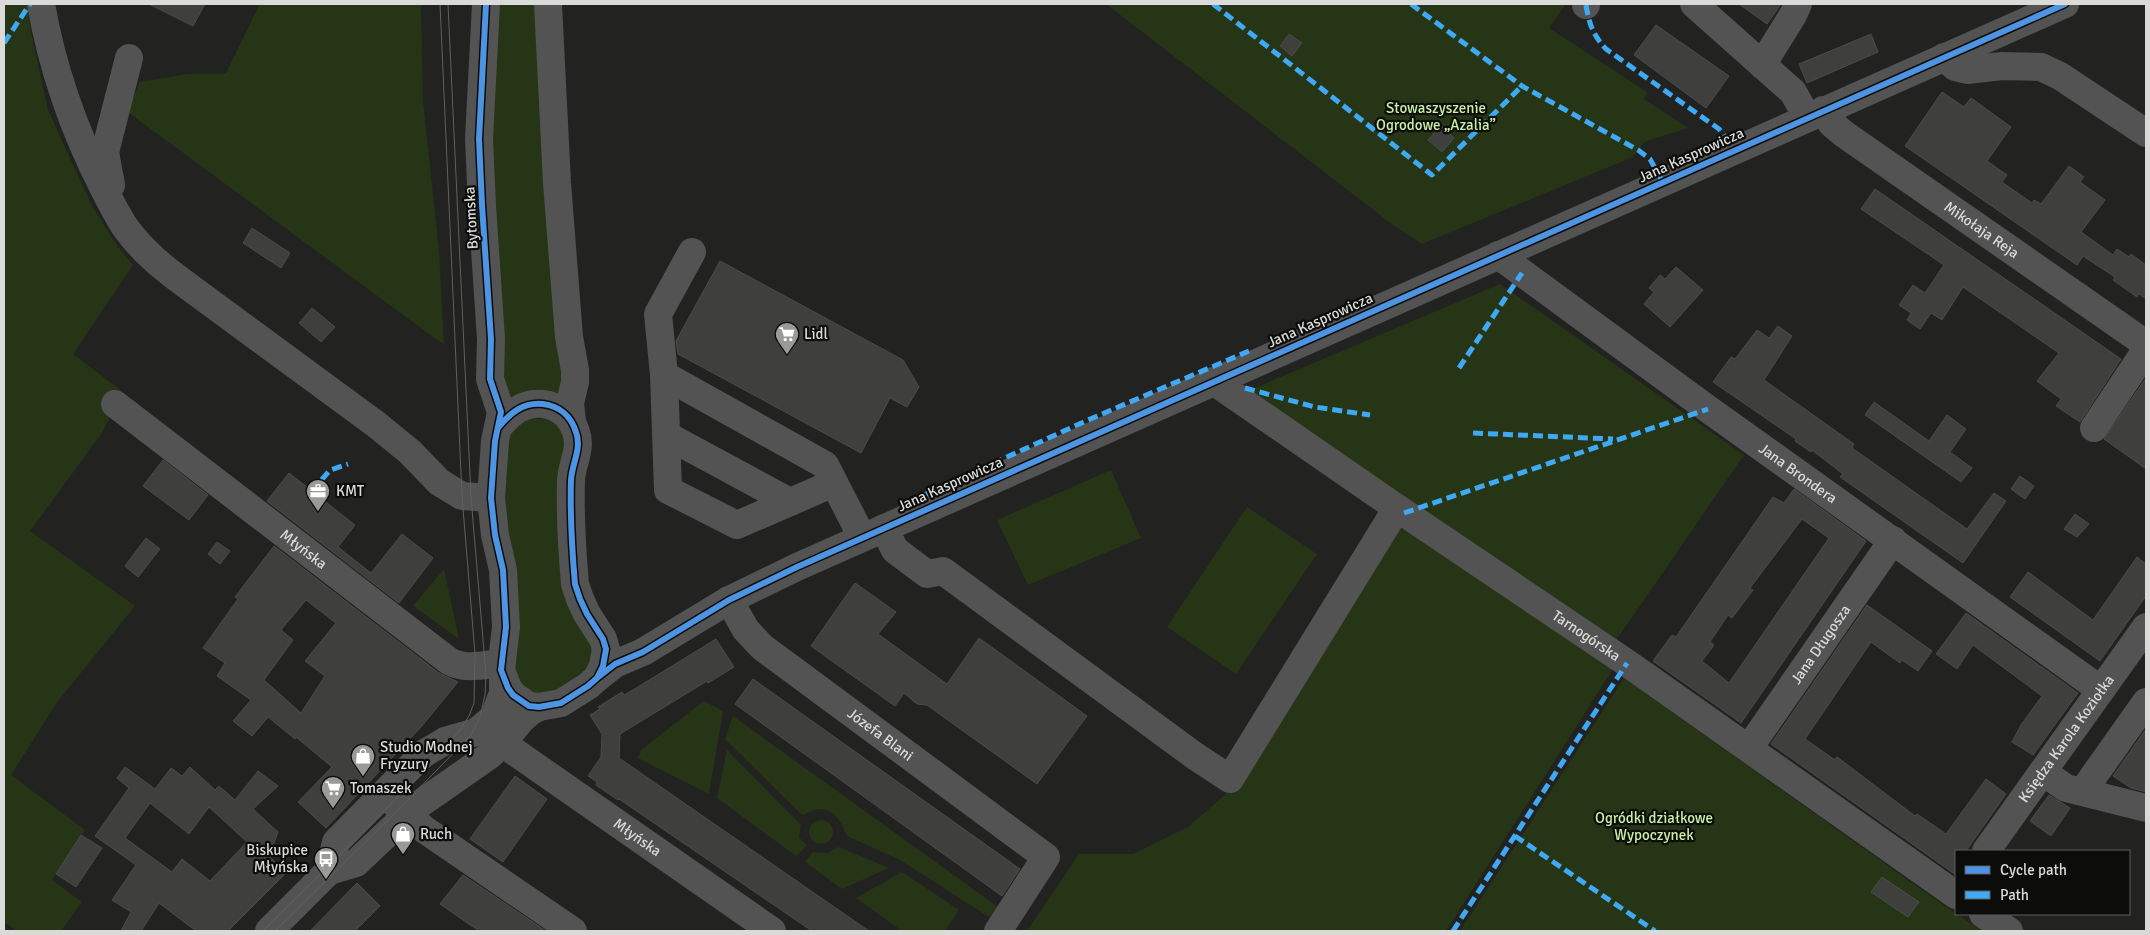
<svg xmlns="http://www.w3.org/2000/svg" width="2150" height="935" viewBox="0 0 2150 935" font-family="Signika,sans-serif">
<style>
.green{fill:#253515}
.building{fill:#3f403e;stroke:#4b4c4a;fill-rule:evenodd}
.lines{fill:none;stroke-linecap:round;stroke-linejoin:round}
.minor{stroke:#525352;stroke-width:28}
.tram{stroke:#60615f;stroke-width:1}
.quiet{stroke:#3fa9f5;stroke-width:5;stroke-dasharray:10 5;stroke-linecap:butt}
.cycleway-casing{stroke:#0c0d0b;stroke-width:9}
.cycleway{stroke:#4d94e3;stroke-width:6}
.labels{text-anchor:middle;stroke-width:4.5;stroke-linejoin:round;paint-order:stroke}
.park-label{font-size:15px;fill:#c8efa4;stroke:#0c0d0b}
.street-label{font-size:15px;fill:#dadbd8;stroke:#0c0d0b}
.poi-label{font-size:15px;fill:#dadbd8;stroke:#0c0d0b;text-anchor:start}
</style>
<rect width="100%" height="100%" fill="#222321"/>
<path class="green" d="M4 4H28L30 28 48 110 93 208 119 248 133 265 73 354 123 392 102 433 30 531 135 606 58 701 11 775 85 830 52 880 82 902 61 931H17L4 922Z
M260 4H421L423 101 439 251 444 345 129 113 131 102 140 82 188 74 226 73Z
M498 4H537L563 396 512 402 499 383 491 138Z
M1106 4H1566L1549 28 1647 92 1644 99 1688 128 1644 142 1633 157 1422 244 1393 225Z
M1500 284 1744 455 1615 642 1250 390Z
M532 418 553 420 563 432 593 647C593 656 591 667 584 673 575 681 548 698 536 694 524 691 520 682 514 673L503 524 507 439 518 423Z
M1111 470 1141 538 1028 585 997 520Z
M1247 507 1317 554 1236 674 1167 627Z
M1399 525 1613 669 1446 931H1027L1079 854H1133L1188 827 1235 786Z
M444 569 459 639 413 606Z
M1624 678 1956 914 1983 931H1460Z
M704 701 723 711 709 794 638 758 641 750Z
M733 716 998 907 989 917 900 860 847 836C842 824 836 810 821 809 815 809 807 813 802 815L725 739Z
M727 750 801 825 799 837 807 846 796 856 717 798Z
M809 832a12 12 0 1 1 24 0a12 12 0 1 1-24 0Z
M839 847 889 868 842 889 805 862 813 852 827 853Z
M902 872 959 910 945 931H902L856 898Z"/>
<path class="building" d="M149 4H205L193 26Z
M1739 4H1781L1767 24Z
M1656 25 1729 76 1706 108 1634 55Z
M1289 34 1302 43 1292 56 1280 46Z
M1871 34 1878 52 1807 83 1799 64Z
M1942 92 1964 107 1971 98 2011 127 1987 161 2007 175 2002 182 2032 203 2034 200 2041 204 2069 166 2084 177 2080 182 2105 200 2081 232 2113 255 2117 249 2129 257 2131 254 2146 265V299L2139 294 2137 297 2113 280 2115 277 2083 256 2077 265 1905 146Z
M1441 126 1454 138 1442 152 1428 140Z
M1875 189 2121 359 2080 422 2056 406 2061 399 2037 381 2059 353 1963 287 1942 320 1931 313 1920 329 1907 320 1911 313 1899 305 1913 285 1925 293 1944 265 1861 209Z
M252 228 290 253 281 268 243 243Z
M720 261 903 360 919 387 907 407 890 398 861 453 678 354 676 341Z
M1676 267 1703 290 1670 327 1644 304 1654 292 1649 288 1660 275 1665 279Z
M312 308 335 327 321 342 299 323Z
M1778 326 1792 336 1764 380 1854 444 1852 448 1967 529 1994 493 2006 501 1963 563 1840 477 1843 474 1812 450 1811 452 1795 441 1796 439 1713 382 1731 357 1735 359 1757 330 1769 338Z
M2146 378V469L2104 439Z
M1874 402 1929 441 1947 415 1966 429 1950 452 1972 468 1961 482 1865 415Z
M163 460 208 495 189 520 143 486Z
M289 473 355 525 338 547 371 573 402 534 433 558 399 603 267 501Z
M2020 476 2034 486 2025 499 2011 489Z
M1794 489 1866 541 1741 723 1653 661 1672 635 1676 637 1773 497 1784 503ZM1802 519 1829 538 1729 683 1702 661 1714 645 1710 642 1728 615 1732 618 1753 590 1750 588Z
M2075 514 2089 524 2077 537 2064 529Z
M146 538 160 549 138 577 125 566Z
M217 542 230 551 220 564 208 554Z
M274 546 439 673 458 682 421 727 326 828 298 802 332 767 296 737 295 739 268 717 252 736 233 721 251 700 217 676 225 663 203 648 238 599 235 597ZM306 600 336 623 305 661 325 676 301 713 264 680 293 640 281 630Z
M2137 557 2146 564V596L2100 661 2010 597 2028 572 2093 620Z
M855 583 896 612 878 634 947 684 979 638 1087 716 1037 784 927 705 917 704 904 693 895 706 811 646Z
M1867 605 1932 651 1918 671 1902 660 1900 663 1871 642 1805 739 1835 760 1837 757 1915 816 1917 814 1946 834 1986 779 2006 794 1966 851H1956V875L1771 744Z
M1966 613 2078 693 2033 755 2012 742 2021 725 2042 696 1973 645 1957 669 1936 654Z
M716 639 734 667 708 683 707 681 620 734 619 758 869 931H812L619 799 618 800 596 785 597 782 588 776 601 757 602 734 590 715 600 709 598 707 622 692 624 695 633 690Z
M753 679 1020 869 1002 896 735 704Z
M2146 729V792L2131 788 2113 776Z
M125 767 155 789 171 768 182 776 190 767 215 790 219 786 235 800 258 771 278 786 253 809 278 832 274 843 265 852 286 873 228 931H196L159 903 141 931H121L131 912 112 900 136 865 95 836 129 788 117 778ZM150 803 189 834 209 807 247 842 210 881 182 859 172 872 125 838Z
M515 776 547 799 503 862 470 839Z
M2049 795 2070 808 2051 836 2030 821Z
M81 835 102 848 76 887 56 874Z
M463 875 546 931H479L440 904Z
M1882 877 1919 902 1908 917 1871 892Z
M357 883 380 906 355 931H310Z"/>
<g class="lines">
<g class="minor">
<path d="M41 4C52 67 74 130 103 187 110 201 117 215 125 227 139 247 157 263 177 278L377 425 410 452 439 482 462 496 491 498"/>
<path d="M486 4 479 139 482 205 491 339 490 379 501 412 495 441 491 498 495 535 503 570 506 627 501 670 508 688 513 695 529 706 539 707 561 703 588 686 597 678 603 666 606 649 603 639 587 614 580 599 575 584C572 550 570 514 571 480 572 463 582 449 576 432 571 416 559 406 543 404 523 402 510 413 498 428"/>
<path d="M548 4 557 183 569 337 575 370V382L570 403 572 422"/>
<path d="M1694 4 1793 92 1807 117"/>
<path d="M1586 5V4"/>
<path d="M1944 57 1955 67 1967 70 2002 66 2041 67 2060 76 2146 133"/>
<path d="M1762 65 1793 15 1798 4"/>
<path id="s1" d="M1823 110 1832 124 1844 134 2146 344"/>
<path d="M111 185 105 152 129 58"/>
<path d="M692 252 658 314 664 375 825 465 862 537"/>
<path id="s2" d="M1498 255 1708 409 2101 690"/>
<path d="M664 375 668 490 737 525 834 483"/>
<path id="s3" d="M1213 381 1397 508 1627 663 1956 895"/>
<path id="s4" d="M115 404 449 661C464 670 484 665 501 663"/>
<path d="M2094 428 2146 350"/>
<path d="M666 435 790 502"/>
<path d="M884 528 895 550 927 574 943 571 1195 756 1230 779 1397 508"/>
<path id="s5" d="M729 600 746 630 762 647 1046 857 998 931"/>
<path d="M597 678 615 664 643 652 729 600 797 567 2065 4"/>
<path id="s6" d="M502 743 772 931"/>
<path id="s7" d="M1749 748 1893 540"/>
<path d="M2043 772 2066 788 2146 808"/>
<path d="M2083 791 2146 702"/>
<path d="M394 803 425 830 573 931"/>
<path id="s8" d="M1986 851 2146 627"/>
<path d="M329 871 336 842 423 754 445 741 476 732 494 717 503 693V678"/>
<path d="M1983 914 2009 931"/>
<path d="M269 931 329 871 356 863 414 808 490 755 502 743 521 720 530 712 539 707"/>
</g>
<path class="tram" d="M263 931 427 768 460 730 469 716 474 703 475 654 462 496 440 4
M275 931 400 808 471 735 480 717 485 695 486 675 471 497 448 4"/>
<path class="quiet" d="M1213 4 1432 175 1522 86
M1411 4 1522 86 1638 150 1650 159 1662 181
M1586 5C1589 24 1593 35 1606 49L1719 129 1728 141 1732 151
M4 43 30 4
M1459 368 1522 273
M1245 388 1315 407 1370 415
M1473 433 1613 439
M312 491 330 470 348 464
M911 501 1088 420 1249 351
M1404 513 1708 409
M1515 836 1655 931
M1453 931 1627 663"/>
<g class="cycleway-casing">
<path id="cycleway" d="M486 4 479 139 482 205 491 339 490 379 501 412 495 441 491 498 495 535 503 570 506 627 501 670 508 688 513 695 529 706 539 707 561 703 588 686 597 678 603 666 606 649 603 639 587 614 580 599 575 584C572 550 570 514 571 480 572 463 582 449 576 432 571 416 559 406 543 404 523 402 510 413 498 428
M597 678 615 664 643 652 729 600 797 567 2065 4"/>
</g>
<use href="#cycleway" class="cycleway"/>
</g>
<defs>
<g id="supermarket-pin" transform="scale(1.25)"><path d="M0 17L-7.5 6A9.5 9.5 0 1 1 7.5 6Z" fill="#9a9b98" stroke="#0c0d0b"/><path d="M-6-5.5h2.5l.6 2H6L4.5 2H-2.5L-4.4-4H-6ZM-1.5 3.2a1.3 1.3 0 1 0 .1 0ZM3 3.2a1.3 1.3 0 1 0 .1 0Z" fill="#fff"/></g>
<g id="office-pin" transform="scale(1.25)"><path d="M0 17L-7.5 6A9.5 9.5 0 1 1 7.5 6Z" fill="#9a9b98" stroke="#0c0d0b"/><path d="M-6-3h4V-5.5h4V-3h4V5H-6ZM-1-4.5V-3h2v-1.5ZM-6 0V1H6V0Z" fill="#fff"/></g>
<g id="shop-pin" transform="scale(1.25)"><path d="M0 17L-7.5 6A9.5 9.5 0 1 1 7.5 6Z" fill="#9a9b98" stroke="#0c0d0b"/><path d="M-5-2.5h2.3a2.7 3.5 0 0 1 5.4 0H5L5.5 6h-11ZM-1.5-2.5h3a1.5 2.3 0 0 0-3 0Z" fill="#fff"/></g>
<g id="bus-pin" transform="scale(1.25)"><path d="M0 17L-7.5 6A9.5 9.5 0 1 1 7.5 6Z" fill="#9a9b98" stroke="#0c0d0b"/><path d="M-5-6H5V4H4V6H2V4H-2V6H-4V4H-5ZM-3.5-4V0h7V-4ZM-3.5 1.2v1.5H-2V1.2ZM2 1.2v1.5H3.5V1.2Z" fill="#fff"/></g>
</defs>
<g fill-rule="evenodd">
<use href="#supermarket-pin" x="787" y="334"/>
<use href="#office-pin" x="318" y="491"/>
<use href="#shop-pin" x="363" y="756"/>
<use href="#supermarket-pin" x="333" y="788"/>
<use href="#shop-pin" x="403" y="834"/>
<use href="#bus-pin" x="326" y="859"/>
</g>
<g class="labels">
<g class="park-label">
<text x="1436" y="113">Stowaszyszenie<tspan x="1436" dy="17">Ogrodowe „Azalia”</tspan></text>
<text x="1654" y="823">Ogródki działkowe<tspan x="1654" dy="17">Wypoczynek</tspan></text>
</g>
<g class="street-label">
<text transform="translate(1691 155) rotate(-24)" y="5">Jana Kasprowicza</text>
<text transform="translate(471 218) rotate(-93)" y="5">Bytomska</text>
<text dy="5" stroke="none"><textPath href="#s1" startOffset="200">Mikołaja Reja</textPath></text>
<text transform="translate(1320 320) rotate(-24)" y="5">Jana Kasprowicza</text>
<text dy="5" stroke="none"><textPath href="#s2" startOffset="371">Jana Brondera</textPath></text>
<text transform="translate(950 484) rotate(-24)" y="5">Jana Kasprowicza</text>
<text dy="5" stroke="none"><textPath href="#s4" startOffset="238">Młyńska</textPath></text>
<text dy="5" stroke="none"><textPath href="#s3" startOffset="452">Tarnogórska</textPath></text>
<text dy="5" stroke="none"><textPath href="#s7" startOffset="126">Jana Długosza</textPath></text>
<text dy="5" stroke="none"><textPath href="#s5" startOffset="205">Józefa Blani</textPath></text>
<text dy="5" stroke="none"><textPath href="#s8" startOffset="138">Księdza Karola Koziołka</textPath></text>
<text dy="5" stroke="none"><textPath href="#s6" startOffset="165">Młyńska</textPath></text>
</g>
<g class="poi-label">
<text x="804" y="339">Lidl</text>
<text x="336" y="496">KMT</text>
<text x="380" y="752">Studio Modnej<tspan x="380" dy="17">Fryzury</tspan></text>
<text x="350" y="793">Tomaszek</text>
<text x="420" y="839">Ruch</text>
<text x="308" y="855" text-anchor="end">Biskupice<tspan x="308" dy="17">Młyńska</tspan></text>
</g>
</g>
<rect width="2150" height="935" fill="none" stroke="#dadbd8" stroke-width="10"/>
<rect x="1955" y="850" width="175" height="65" fill="#0c0d0b" stroke="#5e5f5d"/>
<rect x="1965" y="866" width="25" height="8" fill="#4d94e3" stroke="#5e5f5d"/>
<text x="2000" y="875" font-size="15" fill="#dadbd8">Cycle path</text>
<rect x="1965" y="891" width="25" height="8" fill="#3fa9f5" stroke="#5e5f5d"/>
<text x="2000" y="900" font-size="15" fill="#dadbd8">Path</text>
</svg>
